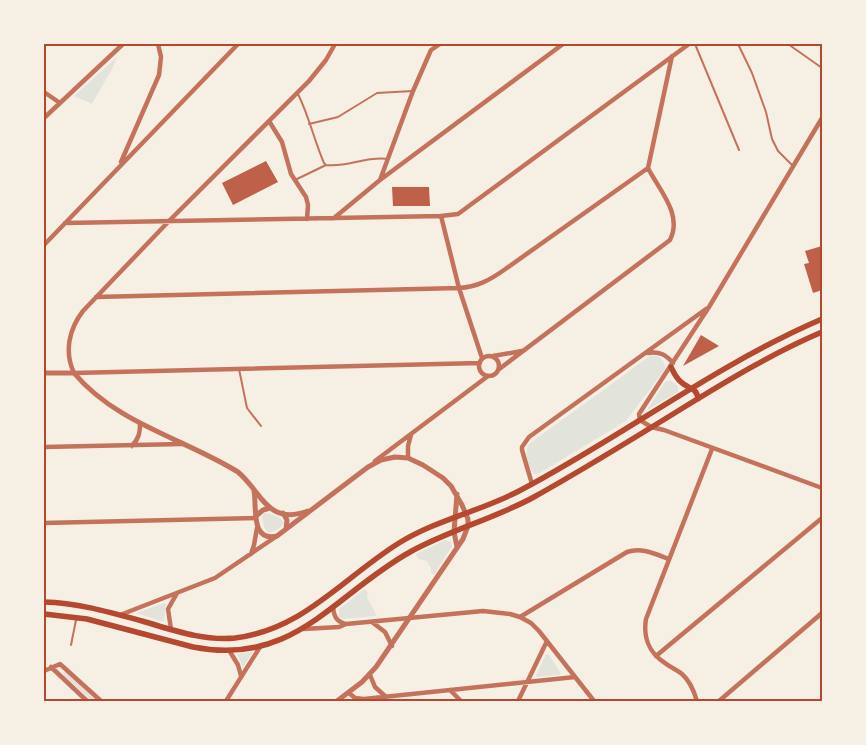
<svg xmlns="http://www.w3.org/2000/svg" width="866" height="745" viewBox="0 0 866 745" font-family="'Space Grotesk',sans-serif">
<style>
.green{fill:#e2e4dc}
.building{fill:#bf614a}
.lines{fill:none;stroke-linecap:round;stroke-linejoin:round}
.service{stroke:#c5725c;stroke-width:2}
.minor{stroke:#c5725c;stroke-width:4.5}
.tertiary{stroke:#c5725c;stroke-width:5}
.secondary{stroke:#b5482f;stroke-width:5.5}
.neatline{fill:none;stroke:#b5482f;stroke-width:2}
</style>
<rect width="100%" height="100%" fill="#f6efe4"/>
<path class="green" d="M117 57 113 67 92 104 74 96Z
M650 356C659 354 665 360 665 369L626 421 538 474H534C528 466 524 452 529 444Z
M670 380 678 386V392L647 410 665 382Z
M264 513C270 513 281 517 284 522 282 528 274 533 267 532L264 527 262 517Z
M445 540 451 542 452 546 434 575 431 573V568L427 561 418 559 416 554Z
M365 589 368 593 367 597 377 616 344 619 339 617V609Z
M164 603 166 604 164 622 136 613Z
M253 652 243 667 237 654Z
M546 654 549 655 561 673 559 675 536 677V675Z
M63 672H66L97 701H92L64 676Z"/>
<path class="building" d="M266 161 278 182 233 205 222 183Z
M392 187H429L430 206H393Z
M822 246V290L813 293 804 264 809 263 805 251Z
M701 335 719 346 683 366Z"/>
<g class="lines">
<path class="service" d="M695 44 739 150
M738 44 752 73 766 112 772 139 778 151 792 165
M788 44 822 68
M298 94C309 116 314 140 324 163L326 165C347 168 365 156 388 159
M309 124 338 117 377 93 413 91
M295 180 326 165
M239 369 247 408 261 426
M71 645 76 620"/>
<path class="minor" d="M335 44 326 60 309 81 169 221 83 311C69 329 64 352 74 373L480 363
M44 92 60 103
M44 118 123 44
M822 118 709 307 639 414 640 420 651 427 664 430 822 488
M269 121 282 142 291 174 306 197 308 205 307 219
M121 162 159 75 161 57 158 44
M380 180 413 91 431 50 440 44
M441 216 459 288 482 358
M334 218 380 180 563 44
M65 223 441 216 458 214 689 44
M44 245 238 44
M96 297 459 288C477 287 490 280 504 270L648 168
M648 353C660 351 666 355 673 363
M479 366a10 10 0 1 1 20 0a10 10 0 1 1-20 0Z
M493 356 522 351
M498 370 670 240C683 214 659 190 648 168L672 56
M132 446C139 438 140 433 140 423
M44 447 182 444
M408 458V446L411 435
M375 461 488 376
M532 484 522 450V447L529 437 706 309
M44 523 256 518
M251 554 254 545 257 528
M333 607C334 616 336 621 345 624
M120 615 215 578 277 536
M520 617 627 552C642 547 655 554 669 559
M372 622 385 632 392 646
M171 629 168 609 176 595
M303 629 339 627 346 624 483 611 510 614 520 617 531 623 539 631 594 701
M229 650 238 665 241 676
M656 656 822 518
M51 667 87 701
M44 671 60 664 101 701
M370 675 375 687 385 696
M450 690 461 701
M349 693 355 698 364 699 575 677
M226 701 260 647
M518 701 547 641
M697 701C694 691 690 681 682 674 677 670 670 667 665 663 649 653 643 637 646 619L712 449
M719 701 822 613"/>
<path class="tertiary" d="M44 373H74C117 424 183 438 238 472 262 492 267 526 308 511
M254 491C257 507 250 542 277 536L368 467 381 460 395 457 408 458 423 465 443 478 451 486 462 505 468 519V526L463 539 376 667 362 682 337 701
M457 494 454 532 457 547
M283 513 287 520 286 529
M256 516 263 510 270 508"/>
<path class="secondary" d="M671 367C674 373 676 378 681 382 688 389 697 387 698 399
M44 602C78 603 109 612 142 621 173 630 203 641 235 638 303 630 344 577 399 543 436 520 481 511 519 491 622 437 715 365 822 319
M44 614 87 619 193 647C294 667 333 595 410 552 449 530 494 519 534 497 586 468 636 437 686 406 730 379 775 352 822 332"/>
</g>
<rect width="866" height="745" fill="none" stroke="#f6efe4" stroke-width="90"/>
<rect x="45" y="45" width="776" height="655" class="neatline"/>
</svg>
